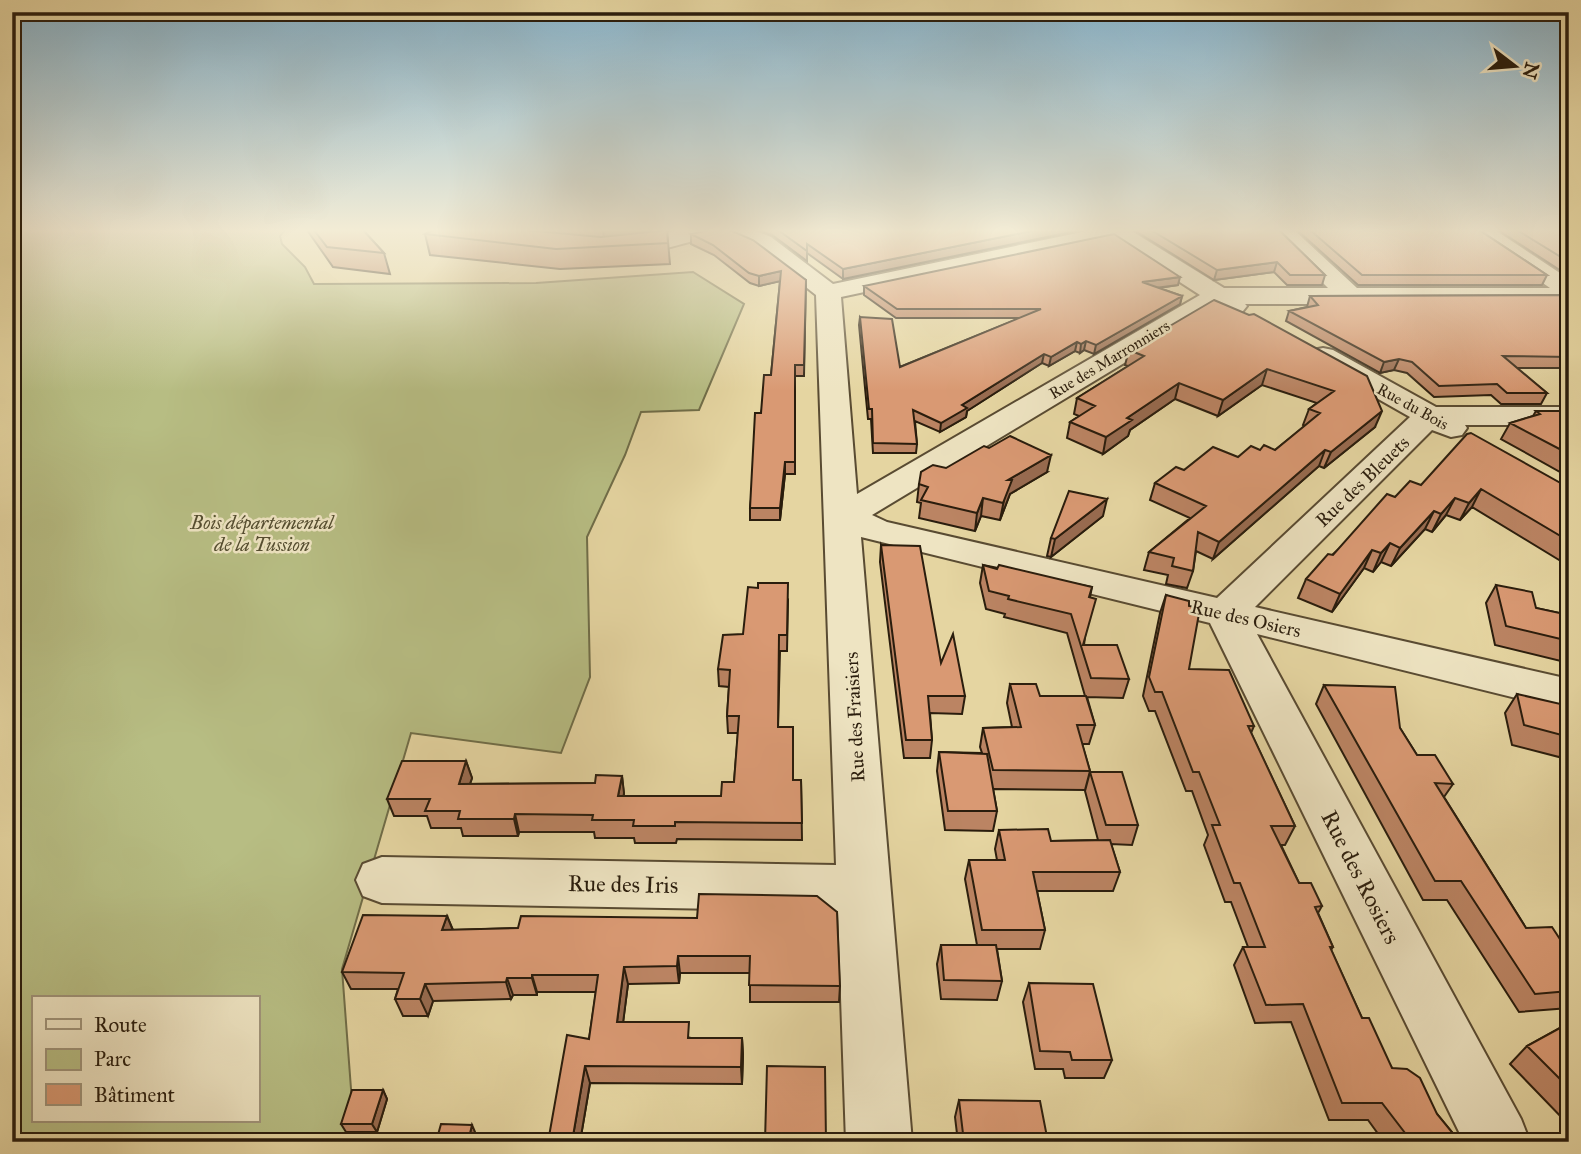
<svg xmlns="http://www.w3.org/2000/svg" width="1581" height="1154" viewBox="0 0 1581 1154" font-family="'IM FELL Great Primer',serif">
<style>
.green{fill:#b7bd83;stroke:#706d48;stroke-width:2;fill-rule:evenodd}
.lines{fill:none;stroke-linecap:round;stroke-linejoin:round}
.minor-casing{stroke:#594b32;stroke-width:4}
.minor{fill:#eee4c2;fill-rule:evenodd}
.wall{fill:#bb8463;stroke:#2a1d0d;stroke-width:2}
.shaded-wall{fill:#986b50;stroke:#2a1d0d;stroke-width:2}
.building{fill:#d99973;stroke:#2a1d0d;stroke-width:2}
.labels{text-anchor:middle;stroke-width:5;stroke-linejoin:round;paint-order:stroke}
.far-street-label{font-size:16px;fill:#2a1d0d;stroke:#eee4c2}
.street-label{font-size:19px;fill:#2a1d0d;stroke:#eee4c2}
.park-label{font-size:19px;font-style:italic;fill:#544d30;stroke:#eee4c2}
.near-street-label{font-size:23px;fill:#2a1d0d;stroke:#eee4c2}
</style>
<rect width="100%" height="100%" fill="#e5d5a1"/>
<filter id="stains"><feTurbulence type="fractalNoise" baseFrequency=".00286" numOctaves="4"/><feColorMatrix values="0 0 0 0 .2 0 0 0 0 .09 0 0 0 0 .02 0 0 0 .5 -.17"/></filter>
<radialGradient id="worn" r=".72"><stop offset=".6" stop-color="#630" stop-opacity="0"/><stop offset="1" stop-color="#630" stop-opacity=".3"/></radialGradient>
<path class="green" d="M12 230H285L280 236 282 244 305 267 314 284 536 283 693 272 744 304 699 410 641 412 625 455 587 537 590 677 561 753 411 733 342 969 355 1142H12ZM33 998H257V1121H33Z"/>
<g class="lines">
<g class="minor-casing">
<path id="minor" d="M683 230H718L715 235C686 242 637 260 609 253L605 248 609 243 617 241Z
M724 230H753L771 237 833 284 1092 230H1130L1224 288H1328L1270 230H1294L1357 288H1550L1473 235 1470 230H1495L1569 279V304H1245L1247 306 1243 311 1234 314 1217 307 872 515 887 522 1217 598 1410 417 1313 362 1309 356 1313 350 1323 348 1333 350 1436 407H1569V425H1465L1467 428 1462 435 1451 437 1432 430 1255 607 1569 679V711L1257 634 1521 1119 1530 1142H1464L1210 623 861 537 912 1142H846L838 911 382 903 363 896 356 880 363 864 382 857 836 865 816 295 755 247 727 235ZM1113 239 1200 295 857 494 841 297Z"/>
</g>
<use href="#minor" class="minor"/>
</g>
<path class="wall" d="M307 230H363L384 253 390 274 333 267Z
M433 230H667L670 264 560 269 430 255 425 234Z
M759 230H1081L843 279 807 253V261L772 235Z
M1134 230H1279L1325 275 1322 285H1287L1274 272 1214 280Z
M1297 230H1479L1547 275 1542 285H1358Z
M1498 230H1569V276Z
M691 234 806 280 804 376H795V474H785L780 520H750V508L761 413 771 375 780 281 759 286 750 283 714 255 691 244Z
M1178 285 1159 288 1182 296 1180 304 1094 354 1084 350 1080 353 1075 351 1049 366 1042 363 967 411 966 417 940 432 915 421 917 444 916 453H873L871 419H868L859 325 860 317 900 367 1020 318H896L864 295V286Z
M1569 295V368H1516L1547 393 1541 404H1501L1491 395 1434 397 1407 373 1394 370 1380 373 1286 321 1289 311 1307 307 1310 296Z
M1249 315 1375 427 1324 468 1319 466 1213 559 1196 551 1193 571 1187 588 1166 584 1168 575 1144 570 1149 552 1190 518 1150 500 1155 483 1184 470 1238 457 1260 450H1275L1305 426 1303 425 1309 409 1317 403 1262 385 1218 416 1175 399 1130 430 1128 436 1103 454 1067 438 1070 422 1079 416 1074 414 1077 398 1128 366 1125 365 1129 350Z
M1536 411H1569V477L1501 439 1510 423 1533 416Z
M946 468 1047 472 1010 494 1000 520 981 516 975 531 919 518 921 503 917 502 919 484Z
M1421 485 1569 486V566L1472 507 1460 520 1446 515 1432 532 1425 529 1391 566 1381 562 1373 572 1364 568 1332 612 1298 598 1306 579 1395 497Z
M1103 516 1051 557 1047 556 1051 538Z
M881 545 941 663 965 696 962 714 930 713 932 740 930 758H904L880 562Z
M983 565 1092 587 1090 597 1084 645 1129 679 1123 698 1087 697 1095 725 1089 744H1082L1090 771 1085 790 993 789 997 811 993 831 945 830 937 771 939 752 982 753 980 747 983 728 1012 727 1007 703 1010 684 1040 696H1085L1067 633 1004 617 1005 614 986 609 980 583Z
M1496 585 1536 608 1569 615V663L1495 645 1486 603Z
M1166 595 1189 606V669L1254 726 1251 733 1295 826 1285 845H1281L1299 883 1322 906 1318 913 1333 947 1331 950 1362 1018 1392 1068 1437 1114 1460 1142H1384L1368 1120H1329L1291 1022 1255 1023 1234 965 1243 947H1248L1231 902H1225L1204 845 1208 835 1192 791H1186L1155 711H1149L1143 696 1160 613Z
M788 600 787 651H780L778 727 793 780H801L802 840 677 839 676 843H635L634 838H595L594 832H519L518 836H463L461 828H431L427 816H394L387 799 466 761 472 778 470 784 595 783 622 776 624 796H721L734 782 738 733H728L727 716 729 687 719 686 718 669 743 634Z
M1324 685 1400 728 1417 755 1453 784 1444 797 1526 928 1569 953V1008L1519 1012 1447 900H1423L1316 704Z
M1517 694 1569 720V744L1559 757 1512 745 1505 713Z
M1090 772 1138 825 1132 845 1111 844 1120 872 1113 891H1037L1045 930 1040 949H997L1002 981 997 1000 941 999 937 964 941 945H977L965 879 969 860H997L995 849 999 830 1051 841 1098 840 1085 791Z
M447 916 453 930 518 928 697 918 840 986 839 1002H750V973H680L679 983 628 984 623 1022 691 1038H742L743 1055 742 1084 590 1083 580 1142H548L589 1039 596 992H537V995H513L511 999 433 1001 428 1016H403L395 999 398 989H351L342 972Z
M1029 983 1112 1060 1104 1078H1065L1063 1069H1035L1023 1002Z
M1569 1023V1122L1567 1123 1510 1064 1527 1046Z
M383 1090 387 1099 377 1132H346L341 1124Z
M959 1100 1048 1142H958L955 1117Z"/>
<path class="shaded-wall" d="M603 230H666L604 238Z
M1037 230H1081L843 279V269Z
M1277 262 1274 272 1214 280 1217 270Z
M781 271V281L759 286V276Z
M1180 277 1178 285 1140 290 1142 282Z
M1182 296 1180 304 1094 354 1096 345Z
M1086 341 1084 350 1080 353 1081 344Z
M1077 342 1075 351 1049 366 1051 357Z
M1044 354 1042 363 967 411 966 417 940 432 941 423 962 405Z
M1399 359 1394 370 1380 373 1384 362Z
M1267 369 1262 385 1218 416 1223 400Z
M1179 383 1175 399 1130 430 1128 436 1103 454 1106 437 1127 418Z
M1382 411 1375 427 1324 468 1331 452Z
M1325 450 1319 466 1213 559 1219 542Z
M1051 455 1047 472 1010 494 1000 520 1008 480Z
M785 462V474L780 520V508Z
M1481 489 1472 507 1460 520 1469 503Z
M983 498 981 516 975 531 977 513Z
M1455 498 1446 515 1432 532 1441 514Z
M1107 499 1103 516 1051 557 1055 539Z
M1434 511 1425 529 1391 566 1400 548Z
M1390 543 1381 562 1373 572 1381 553Z
M1372 550 1364 568 1332 612 1340 594Z
M466 761 472 778 464 801 459 784Z
M622 776 624 793 621 813 618 796Z
M515 814 519 832 518 836 514 819Z
M447 916 454 933 442 930Z
M678 956 680 973 679 983 677 966Z
M624 967 628 984 621 1039 617 1022Z
M532 975 537 992V995L532 978Z
M507 978 513 995 511 999 506 982Z
M425 984 433 1001 428 1016 420 999Z
M742 1038 743 1055 742 1084 741 1067Z
M585 1066 590 1083 580 1142H572Z
M383 1090 387 1099 377 1132 372 1124Z
M472 1125 478 1139V1142H468Z"/>
<path class="building" d="M314 230H363L384 253 327 247Z
M433 230H525L601 237 667 230 668 243 556 249 425 234Z
M709 230H730L753 240 806 280 804 365H795V462H785L780 508H750L755 413H761L764 375H771L781 271 759 276 749 273 713 245 691 234Z
M778 230H1037L843 269 807 244V251Z
M1151 230H1279L1325 275H1290L1277 262 1217 270Z
M1310 230H1479L1547 275H1362Z
M1517 230H1569V262Z
M1114 234 1180 277 1142 282 1182 296 1096 345 1086 341 1081 344 1077 342 1051 357 1044 354 962 405 967 408 941 423 913 410 917 444 873 443 872 409H869L860 317 892 319 900 367 1041 309H897L864 286Z
M1569 295V357L1503 356 1547 393H1507L1497 384 1439 386 1412 362 1399 359 1384 362 1289 311 1318 305 1310 296Z
M1214 300 1249 315 1254 314 1367 376 1382 411 1331 452 1325 450 1219 542 1198 532 1193 571 1172 566 1174 558 1149 552 1206 506 1155 483 1176 467 1184 470 1213 447 1238 457 1251 446 1260 450 1264 445 1275 450 1320 413 1309 409 1334 391 1267 369 1223 400 1179 383 1127 418 1132 420 1106 437 1070 422 1095 406 1077 398 1144 356 1129 350Z
M1536 411H1569V454L1510 423 1540 414Z
M1471 433 1566 486H1569V541L1481 489 1469 503 1455 498 1441 514 1434 511 1400 548 1390 543 1381 553 1372 550 1340 594 1306 579 1328 554 1333 555 1387 494 1395 497 1410 481 1421 485 1467 434Z
M1010 436 1051 455 1008 480H1012L1003 503 983 498 977 513 921 500 928 487 919 484 921 472 933 465 946 468 984 446 989 448Z
M1069 491 1107 499 1055 539 1051 538Z
M881 545 920 546 941 663 953 634 965 696H928L932 740H906Z
M983 565 997 569 999 565 1092 587 1089 597 1096 599 1083 645H1117L1129 679 1091 678 1071 614 1008 599 1009 596 989 591Z
M758 583H788L787 635H779L778 727H793V780H801L802 823 675 822V826H633L634 820H592L593 815 515 814 514 819H458L460 811H425L430 799H387L402 761H466L459 784 595 783 596 775 622 776 618 796H721L722 782H734L739 716H727L730 670 718 669 723 635 743 634 748 587 758 588Z
M1496 585 1532 592 1536 608 1569 615V641L1506 626Z
M1166 595 1189 601V606L1200 608 1189 669 1229 670 1254 726H1248L1295 826H1271L1299 883H1311L1322 906 1315 907 1333 947H1330L1362 1018H1369L1392 1068 1407 1069 1420 1078 1437 1114 1460 1142H1412L1382 1103H1342L1303 1004 1266 1005 1243 947H1265L1240 883H1234L1212 825H1220L1199 772H1193L1162 692H1155L1149 677Z
M1010 684H1036L1040 696H1086L1095 725H1077L1090 771 993 770 983 728 1021 727Z
M1324 685 1395 687 1400 728 1417 755H1435L1453 784 1435 783 1526 928 1552 927 1569 953V991L1535 994 1461 881H1435Z
M1517 694 1565 705 1569 720V737L1524 725Z
M939 752 987 754 997 811H948Z
M1090 772H1122L1138 825H1106Z
M1048 829 1051 841 1110 840 1120 872H1033L1045 930H982L969 860H1005L999 830Z
M699 894 817 896 837 912 840 986 749 985 750 956H678L677 966 624 967 617 1022H689L688 1038H742L741 1067 585 1066 572 1142H548L567 1035 589 1039 598 975H532V978H507L506 982 425 984 420 999H395L404 973 342 972 363 915 447 916 442 930 518 928 521 916 697 918Z
M941 945H996L1002 981 944 980Z
M1029 983 1093 984 1112 1060H1072L1070 1052 1040 1051Z
M1569 1023V1088L1527 1046Z
M767 1066 825 1067 826 1142H765Z
M352 1090H383L372 1124H341Z
M959 1100 1040 1101 1048 1142H964Z
M441 1124 472 1125 468 1142H436Z"/>
<linearGradient id="sky" x2="0" y2="1"><stop stop-color="#87b6d0"/><stop offset="0.59" stop-color="#f3ecd5"/><stop offset="1" stop-color="#f3ecd5" stop-opacity="0"/></linearGradient>
<rect width="1581" height="391" fill="url(#sky)"/>
<g class="labels">
<g class="far-street-label">
<text transform="translate(1109 359) rotate(-31)" y="6">Rue des Marronniers</text>
<text transform="translate(1413 406) rotate(29)" y="6">Rue du Bois</text>
</g>
<g class="street-label">
<text transform="translate(1362 481) rotate(-44)" y="7">Rue des Bleuets</text>
<text transform="translate(1246 618) rotate(13)" y="7">Rue des Osiers</text>
<text transform="translate(854 717) rotate(-93)" y="7">Rue des Fraisiers</text>
</g>
<g class="park-label">
<text x="262" y="529">Bois départemental<tspan x="262" dy="22">de la Tussion</tspan></text>
</g>
<g class="near-street-label">
<text transform="translate(1361 877) rotate(63)" y="8">Rue des Rosiers</text>
<text transform="translate(623 884) rotate(1)" y="8">Rue des Iris</text>
</g>
</g>
<rect width="1581" height="1154" fill="none" stroke="#e5d5a1" stroke-width="42"/>
<rect x="14" y="14" width="1553" height="1126" fill="none" stroke="#2a1d0d" stroke-width="3.5"/>
<rect x="21" y="21" width="1539" height="1112" fill="none" stroke="#2a1d0d" stroke-width="2"/>
<rect x="32" y="996" width="228" height="126" fill="#eee4c2" stroke="#a0947a" stroke-width="2"/>
<rect x="46" y="1019" width="35" height="10" fill="#eee4c2" stroke="#a0947a" stroke-width="2"/>
<text x="94" y="1032" font-size="21" fill="#2a1d0d">Route</text>
<rect x="46" y="1049" width="35" height="21" fill="#b7bd83" stroke="#a0947a" stroke-width="2"/>
<text x="94" y="1066" font-size="21" fill="#2a1d0d">Parc</text>
<rect x="46" y="1084" width="35" height="21" fill="#d99973" stroke="#a0947a" stroke-width="2"/>
<text x="94" y="1102" font-size="21" fill="#2a1d0d">Bâtiment</text>
<g transform="translate(1515 66) rotate(106)" stroke="#eee4c2" stroke-width="5" paint-order="stroke">
<path d="M0-5L12 26L0 18L-12 26Z" fill="#2a1d0d"/>
<text y="-10" font-size="19" font-weight="bold" text-anchor="middle" fill="#2a1d0d">N</text>
</g>
<rect width="100%" height="100%" filter="url(#stains)"/>
<rect width="100%" height="100%" fill="url(#worn)"/>
</svg>
